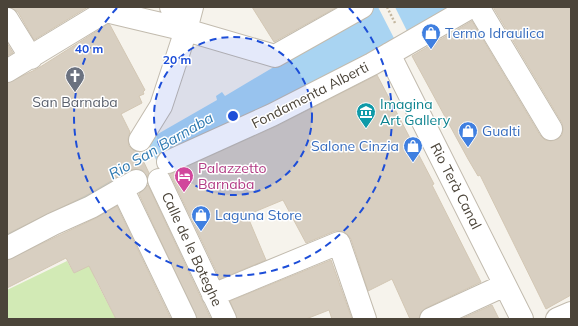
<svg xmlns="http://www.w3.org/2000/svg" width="578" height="326" viewBox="0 0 578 326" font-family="Mulish,sans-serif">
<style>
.green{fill:#d2eab5}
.water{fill:#a9d4f2}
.pier{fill:#f6f3ec}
.building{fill:#d8cfc1;stroke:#d3c7b4}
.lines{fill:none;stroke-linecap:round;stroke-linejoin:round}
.minor-casing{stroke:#c2bbae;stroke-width:24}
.path{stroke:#c4b79f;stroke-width:2.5;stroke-dasharray:2 2;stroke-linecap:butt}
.minor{stroke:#fff;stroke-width:22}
.ring{fill:none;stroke:#1d4ed8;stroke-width:2;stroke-dasharray:7 5}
.labels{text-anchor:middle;stroke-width:3;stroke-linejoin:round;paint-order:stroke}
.shop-label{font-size:14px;fill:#366cbe;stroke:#fff;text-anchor:start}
.street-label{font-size:14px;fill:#4b4439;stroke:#fff}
.worship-label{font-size:14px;fill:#5b616d;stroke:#fff}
.culture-label{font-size:14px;fill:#0d838f;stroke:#fff;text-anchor:start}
.hotel-label{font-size:14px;fill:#b23c85;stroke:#fff;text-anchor:start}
.water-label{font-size:15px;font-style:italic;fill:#2e7ab2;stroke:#fff}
.centre{fill:#1d4ed8;stroke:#fff;stroke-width:2}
.ring-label{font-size:12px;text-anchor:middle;font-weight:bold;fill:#1d4ed8;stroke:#fff;stroke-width:3;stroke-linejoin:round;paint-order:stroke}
</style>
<rect width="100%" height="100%" fill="#f6f3ec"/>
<path class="green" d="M67 261 74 273 92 264 95 279 116 319H7V290Z"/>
<path class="water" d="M375 7H460L369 58 176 150 134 177 7 243V217L99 171 156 135 217 100 216 96 222 92 225 96Z"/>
<path class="pier" d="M378 7H395L410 37 397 44Z
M146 138 157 162 167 159 135 179 134 177 147 169 136 145Z"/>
<path class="building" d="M9 7H88L34 40 18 12Z
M252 7H337L274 42Z
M493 7H571V295L546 309 480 175 478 176 468 159 412 56 472 21 540 135 545 140 551 141 558 139 562 135 563 129 562 123Z
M108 24 110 25 145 90 143 92 144 94 139 96 142 103 121 114 130 132 128 139 129 146 133 150 139 152 149 173 147 177 142 170 136 169 130 170 85 196 7 234V83L37 69Z
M7 43 13 53 7 56Z
M377 75 434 184 432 185 481 282 426 308 421 312 419 319H410L392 279 368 291 351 239 347 234 341 231H335L306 243 283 200 247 215 266 260 220 279 170 174 277 126Z
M148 185 202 300 211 319H197L139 194Z
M117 206 171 319H116L89 266 74 273 66 258 7 288V260L96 218Z
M331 260 352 319H332L329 310 306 319H237L230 301Z
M492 305 499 319H461Z"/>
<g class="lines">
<g class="minor-casing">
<path id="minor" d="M171 7 186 30
M478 7 551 129
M7 19 31 58
M389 54 522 319
M7 71 106 11 186 30 275 56 362 7
M140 140 161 106 186 30 192 7
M168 162 272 115 372 64 471 7
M159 180 225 319
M122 188 185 319
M7 248 53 224 91 207 136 181
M213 295 339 243 365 319
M431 319 505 285
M557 319 571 313"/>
</g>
<path class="path" d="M387 7 395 23"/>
<use href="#minor" class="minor"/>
</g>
<circle cx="233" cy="116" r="79" fill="#1d4ed8" fill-opacity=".12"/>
<g class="ring">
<circle cx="233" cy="116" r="79"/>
<path d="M349 8A159 159 0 1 1 117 8"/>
</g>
<defs>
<g id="shop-pin" transform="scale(1)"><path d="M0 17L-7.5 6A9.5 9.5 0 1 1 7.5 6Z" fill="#3f7fe0" stroke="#fff"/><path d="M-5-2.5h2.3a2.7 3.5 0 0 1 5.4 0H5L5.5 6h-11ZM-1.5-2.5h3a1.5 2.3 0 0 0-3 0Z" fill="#fff"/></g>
<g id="church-pin" transform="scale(1)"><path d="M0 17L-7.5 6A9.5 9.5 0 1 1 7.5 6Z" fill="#6b7280" stroke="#fff"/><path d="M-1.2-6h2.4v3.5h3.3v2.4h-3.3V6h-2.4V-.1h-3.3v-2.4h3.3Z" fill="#fff"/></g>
<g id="museum-pin" transform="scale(1)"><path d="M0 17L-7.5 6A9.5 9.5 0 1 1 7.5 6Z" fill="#0f9aa8" stroke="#fff"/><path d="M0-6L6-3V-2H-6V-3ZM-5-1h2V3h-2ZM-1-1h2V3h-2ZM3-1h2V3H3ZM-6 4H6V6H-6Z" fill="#fff"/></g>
<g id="hotel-pin" transform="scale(1)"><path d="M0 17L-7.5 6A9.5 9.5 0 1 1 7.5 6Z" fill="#d1479c" stroke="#fff"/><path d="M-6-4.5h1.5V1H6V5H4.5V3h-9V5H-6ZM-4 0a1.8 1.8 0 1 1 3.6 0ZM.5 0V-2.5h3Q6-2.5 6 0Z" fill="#fff"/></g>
</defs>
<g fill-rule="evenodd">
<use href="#shop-pin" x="431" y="33"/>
<use href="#church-pin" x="75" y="76"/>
<use href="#museum-pin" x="366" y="112"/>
<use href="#shop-pin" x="468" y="131"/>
<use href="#shop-pin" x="413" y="146"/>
<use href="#hotel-pin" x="184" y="176"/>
<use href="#shop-pin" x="201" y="215"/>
</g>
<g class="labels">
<g class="shop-label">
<text x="445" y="38">Termo Idraulica</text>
<text x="482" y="136">Gualti</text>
<text x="399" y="151" text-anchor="end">Salone Cinzia</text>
<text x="215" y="220">Laguna Store</text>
</g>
<g class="street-label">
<text transform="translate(310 95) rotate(-27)" y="5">Fondamenta Alberti</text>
<text transform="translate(456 186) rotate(63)" y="5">Rio Terà Canal</text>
<text transform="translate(192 249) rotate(65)" y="5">Calle de le Boteghe</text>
</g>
<g class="worship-label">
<text x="75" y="107">San Barnaba</text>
</g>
<g class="culture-label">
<text x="380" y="109">Imagina<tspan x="380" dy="16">Art Gallery</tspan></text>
</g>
<g class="hotel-label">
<text x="198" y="173">Palazzetto<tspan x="198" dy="16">Barnaba</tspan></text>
</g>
<g class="water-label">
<text transform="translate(161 146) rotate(-30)" y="5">Rio San Barnaba</text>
</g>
</g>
<circle cx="233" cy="116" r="6" class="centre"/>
<g class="ring-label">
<text x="89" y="53">40 m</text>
<text x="177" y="64">20 m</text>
</g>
<rect width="578" height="326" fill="none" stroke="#4b4439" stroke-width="16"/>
</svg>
